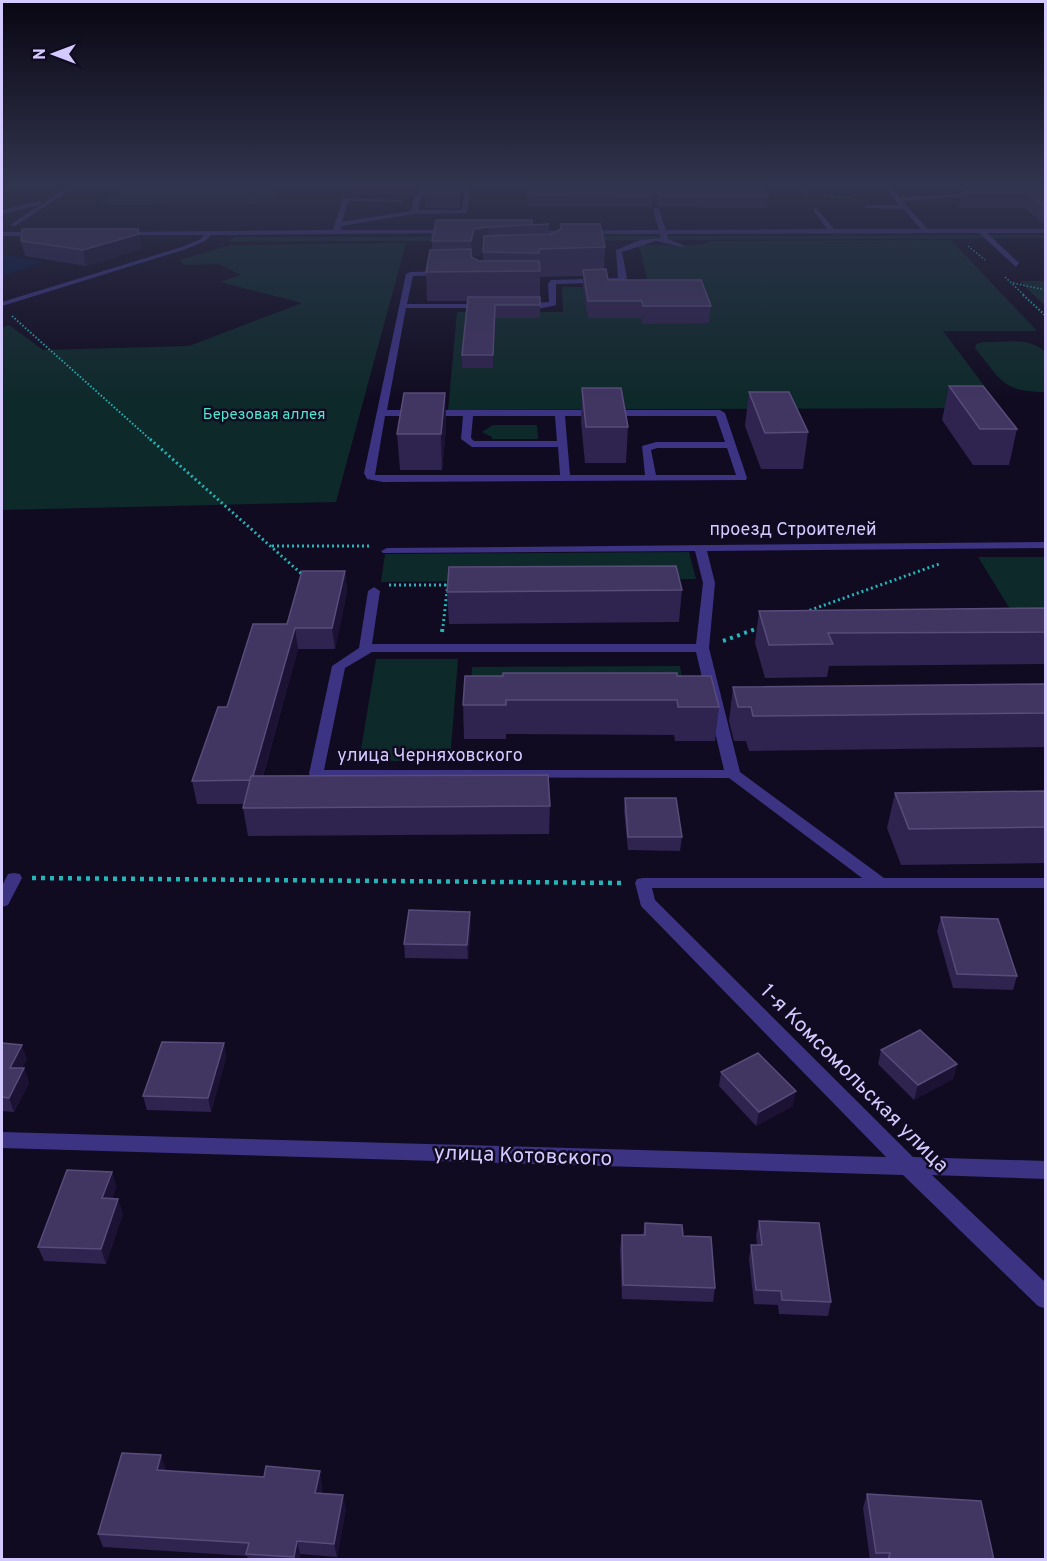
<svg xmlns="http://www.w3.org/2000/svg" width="1047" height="1561" viewBox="0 0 1047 1561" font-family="Overpass,sans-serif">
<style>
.green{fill:#0e292a}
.water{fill:#06163f}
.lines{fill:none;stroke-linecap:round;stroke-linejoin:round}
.path-far4{stroke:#25b5b8;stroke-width:1.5;stroke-dasharray:1.5 2;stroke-linecap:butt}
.path-far3{stroke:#25b5b8;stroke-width:2;stroke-dasharray:1.5 2;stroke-linecap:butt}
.path-far2{stroke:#25b5b8;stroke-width:3;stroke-dasharray:2 3;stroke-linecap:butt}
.path-far1{stroke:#25b5b8;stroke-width:4;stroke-dasharray:3 4.5;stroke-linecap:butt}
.path{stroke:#25b5b8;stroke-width:4.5;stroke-dasharray:4 5;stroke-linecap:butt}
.minor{fill:#3c3383;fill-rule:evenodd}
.wall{fill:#2f234f;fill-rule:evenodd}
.shaded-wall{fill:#1b1234}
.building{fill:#413562;stroke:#584c7b;stroke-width:1.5}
.labels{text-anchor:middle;stroke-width:5;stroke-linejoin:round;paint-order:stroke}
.far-park-label{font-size:15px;fill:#4fe7cd;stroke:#100b20}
.street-label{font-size:18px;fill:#d5caff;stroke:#100b20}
.near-street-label{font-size:21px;fill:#d5caff;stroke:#100b20}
</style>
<rect width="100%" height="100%" fill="#100b20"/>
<path class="green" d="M90 183H287L270 203 100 205 128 186Z
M1046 235 1045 238 228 242 234 237Z
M951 240 1037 331H943L1001 408 448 410 457 312H563L562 287H649L639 245H699L712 241Z
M406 243 336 502 2 510V328L9 325 43 350 189 346 302 303 220 282 240 275 219 264 185 265 180 260 230 245Z
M1019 281H1045V306Z
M984 342C1005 342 1030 337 1045 352V392C1001 392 1001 379 975 348L976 344Z
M493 425H537L538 439H492V437L482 432Z
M689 552 696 579 381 582 385 554Z
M978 557H1045V630H1023Z
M376 659H458L450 761H359Z
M680 666 686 702 470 703 472 667Z"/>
<path class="water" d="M2 254 44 262 2 276Z"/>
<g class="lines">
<path class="path-far4" d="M821 195 856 199
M968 246 985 260
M1005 277 1025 296
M1013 283 1046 290"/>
<path class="path-far3" d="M1023 295 1046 316
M12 316 152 441"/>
<path class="path-far2" d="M150 439 304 576
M272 546H372
M389 585H451
M805 612 939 564
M443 626 448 583"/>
<path class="path-far1" d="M442 632 443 625
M723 641 761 627"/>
<path class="path" d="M32 878 624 883"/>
<path class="minor" d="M74 183H81L15 226 10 225 40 205 2 214V210L39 201 42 204Z
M468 183 471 185 467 213 414 214 341 226 340 230H454L456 233 211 235 205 241 186 249 2 306V302L182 247 201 239 204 235H118L116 232 333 230 343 198 404 200 401 202 348 201 342 222 411 211 414 199 424 184ZM428 187H465L462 210H418L420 199Z
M796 183H802L808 194H804Z
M882 183H888L899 197 977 193 966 183H972L985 195 902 201 928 229H1046V233H987L1019 263 1016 267 979 233 667 234 668 239 683 245V247L656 241 622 252 627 278 623 282 556 284V305C544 308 527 312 516 306L520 304 549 302 548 284 551 280 618 278 616 250 640 240 661 238 660 234H529L527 231 659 230 653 209 656 207 659 209 666 230 827 229 813 210 816 208 834 229H921L903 209 864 208 866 205H899Z
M2 232H40L43 234 40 236H2Z
M445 271 448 275 413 276 407 304H487L491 306 487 308H406L387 410H720L725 413 747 478 746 480 383 482 367 479 364 473 406 274 410 272ZM385 416H463L461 439 472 447H558L560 475H375ZM473 416H555L557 441H474L471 438ZM565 416H716L725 442H656L642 446 645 475H570ZM657 448H727L736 475H656L651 450Z
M1046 542V548L707 551 715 583 709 648 740 772 884 878H1046V888H652L655 900 913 1157 1046 1161V1179L932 1175 1046 1283V1309L1038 1306 903 1175 2 1148V1132L886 1157 641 906 635 883 637 879 643 878H862L729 778 311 777 309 774 332 666 359 648 368 591 374 587 380 591 372 644H696L703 583 695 551 383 553 381 551 387 548ZM372 652H696L724 770H324L345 668Z
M14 873 20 874 22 878 8 905 2 907V886L8 874Z"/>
</g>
<path class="wall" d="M350 183H423L414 195 351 193Z
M425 183H461L460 208H425Z
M529 183 768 196 767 208 660 207 657 205 652 207H528Z
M1046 183V226L1024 208H959L962 193Z
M436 220 532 225 549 224V234L605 247 604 269 608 280 711 306 709 323 642 324 641 318H588L583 286V276L540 277V318H495L493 368H462V355L467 301H427L426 272 432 250V241ZM483 255V261H479L474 259V256Z
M138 229 141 249 86 266 25 256 21 241Z
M949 386 1017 429 1009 465H973L942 420Z
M582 388 628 427 626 463H585L581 423Z
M749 392 808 432 803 469H761L745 426Z
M445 393 446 428 442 470H400L397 434Z
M345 571 347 592 335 649H298L263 776 550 806 549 834 248 836 243 808 244 804H197L192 781 227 707 287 624Z
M682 590 679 622 449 624 447 592Z
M1046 608V664L829 666 827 677 765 678 755 643 759 611Z
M677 676 719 707 715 741H675L674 735 506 734V739H464L463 705Z
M1046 684V747L749 751 746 741H734L729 721 733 687Z
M1046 791V863L901 865 887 828 895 793Z
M625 798 682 837 680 851 628 850 624 811Z
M941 917 1017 976 1013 990 953 988 937 931Z
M471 926 468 959 405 958 404 944Z
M2 1043 27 1059 22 1068H24L29 1083 14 1112 2 1111Z
M224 1043 226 1058 211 1112 147 1110 143 1096Z
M881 1050 957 1064 953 1079 914 1100 878 1064Z
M721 1072 793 1106 756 1126 719 1086Z
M112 1172 116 1186 112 1199 123 1213 106 1264 44 1261 38 1247Z
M759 1221 831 1302 828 1316 779 1314 778 1305 754 1304 749 1259 751 1245H757L756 1235Z
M645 1223 683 1236 715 1288 713 1302 622 1299 620 1249 622 1235H643Z
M166 1469 165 1471 322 1484 321 1493 346 1508 337 1557 300 1554 299 1560H248L247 1556 103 1547 98 1534Z
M867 1494 994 1560H870L863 1508Z"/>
<path class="shaded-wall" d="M414 183H423L414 195Z
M460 183H461L462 189 460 208 459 194Z
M658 193 657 205 652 207V196Z
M488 227 489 252H483V255L474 256 472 269 471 241 474 229Z
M139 234 141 249 86 266 83 250Z
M495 305V318L493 368V355Z
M445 393 446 428 442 470 441 434Z
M345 571 347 592 335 649 332 628Z
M295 628 298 649 255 803 251 780Z
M470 912 471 926 468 959 467 945Z
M224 1043 226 1058 211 1112 208 1098Z
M22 1045 27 1059 15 1082 10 1068Z
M957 1064 953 1079 914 1100 918 1085Z
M24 1068 29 1083 14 1112 9 1098Z
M796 1091 793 1106 756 1126 759 1112Z
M112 1172 116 1186 107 1213 102 1198Z
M118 1199 123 1213 106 1264 101 1249Z
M161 1455 166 1469 162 1484 157 1470Z
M320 1471 322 1484 318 1506 315 1493Z
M343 1495 346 1508 337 1557 334 1544Z
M297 1541 300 1554 299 1560H294Z"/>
<path class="building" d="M427 183H460L459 194H424Z
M529 183H762L768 196H661L658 193 652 196 528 195Z
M985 183H1046V207L1027 192 962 193Z
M436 220H532V225L549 224 488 227 474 229 471 241H432Z
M561 224H600L605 247 539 249V253L483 252 484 236 552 234 561 229Z
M22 229H138L139 234 83 250 21 241Z
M471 249V257L479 261H539L540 271 426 272 430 250Z
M606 269 608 280H701L711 306H643L642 301H588L583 270Z
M468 297H540V305H495L493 355H462Z
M949 386H983L1017 429H980Z
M582 388H621L628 427H586Z
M749 392H789L808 432 765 433Z
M404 393H445L441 434H397Z
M676 566 682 590 447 592 449 567Z
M302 571H345L332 628H295L253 776H251L250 780 192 781 218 707H227L253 624H287Z
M1046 608V632L828 633 833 644 769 645 759 611Z
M503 673H677V676H711L719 707H678L677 700H506V705H463L465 676H503Z
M1046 684V713L753 716 751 707H738L733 687Z
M548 775 550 806 243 808 251 776Z
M1046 791V827L909 829 895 793Z
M625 798H676L682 837H628Z
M409 910 470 912 467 945 404 944Z
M941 917 998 919 1017 976 957 974Z
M920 1030 957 1064 918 1085 881 1050Z
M162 1042 224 1043 208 1098 143 1096Z
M2 1043 22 1045 10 1068H24L9 1098 2 1097Z
M758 1053 796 1091 759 1112 721 1072Z
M67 1170 112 1172 102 1198 118 1199 101 1249 38 1247Z
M759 1221 819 1223 831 1302 782 1300 781 1291 756 1290 751 1245H762Z
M645 1223 682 1225 683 1236 711 1237 715 1288 623 1285 622 1235H645Z
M122 1453 161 1455 157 1470 264 1477 266 1466 320 1471 315 1493 343 1495 334 1544 297 1541 294 1557 246 1554 249 1543 98 1534Z
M867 1494 981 1501 994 1560H888L890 1553H876Z"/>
<linearGradient id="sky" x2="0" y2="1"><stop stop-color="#090612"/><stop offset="0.46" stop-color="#31344e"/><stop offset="1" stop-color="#31344e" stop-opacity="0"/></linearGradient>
<rect width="1047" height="401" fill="url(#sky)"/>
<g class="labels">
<g class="far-park-label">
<text x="264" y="419">Березовая аллея</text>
</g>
<g class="street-label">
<text x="793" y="535">проезд Строителей</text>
<text x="430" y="761">улица Черняховского</text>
</g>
<g class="near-street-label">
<text transform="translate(855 1078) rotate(45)" y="7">1-я Комсомольская улица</text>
<text transform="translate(523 1155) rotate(2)" y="7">улица Котовского</text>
</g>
</g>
<rect width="1047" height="1561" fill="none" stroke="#d5caff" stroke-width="6"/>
<g transform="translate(54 54) rotate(270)" stroke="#100b20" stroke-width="4.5" paint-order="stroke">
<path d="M0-4.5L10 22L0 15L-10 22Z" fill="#d5caff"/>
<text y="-9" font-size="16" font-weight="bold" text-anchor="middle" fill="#d5caff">N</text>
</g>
</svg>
